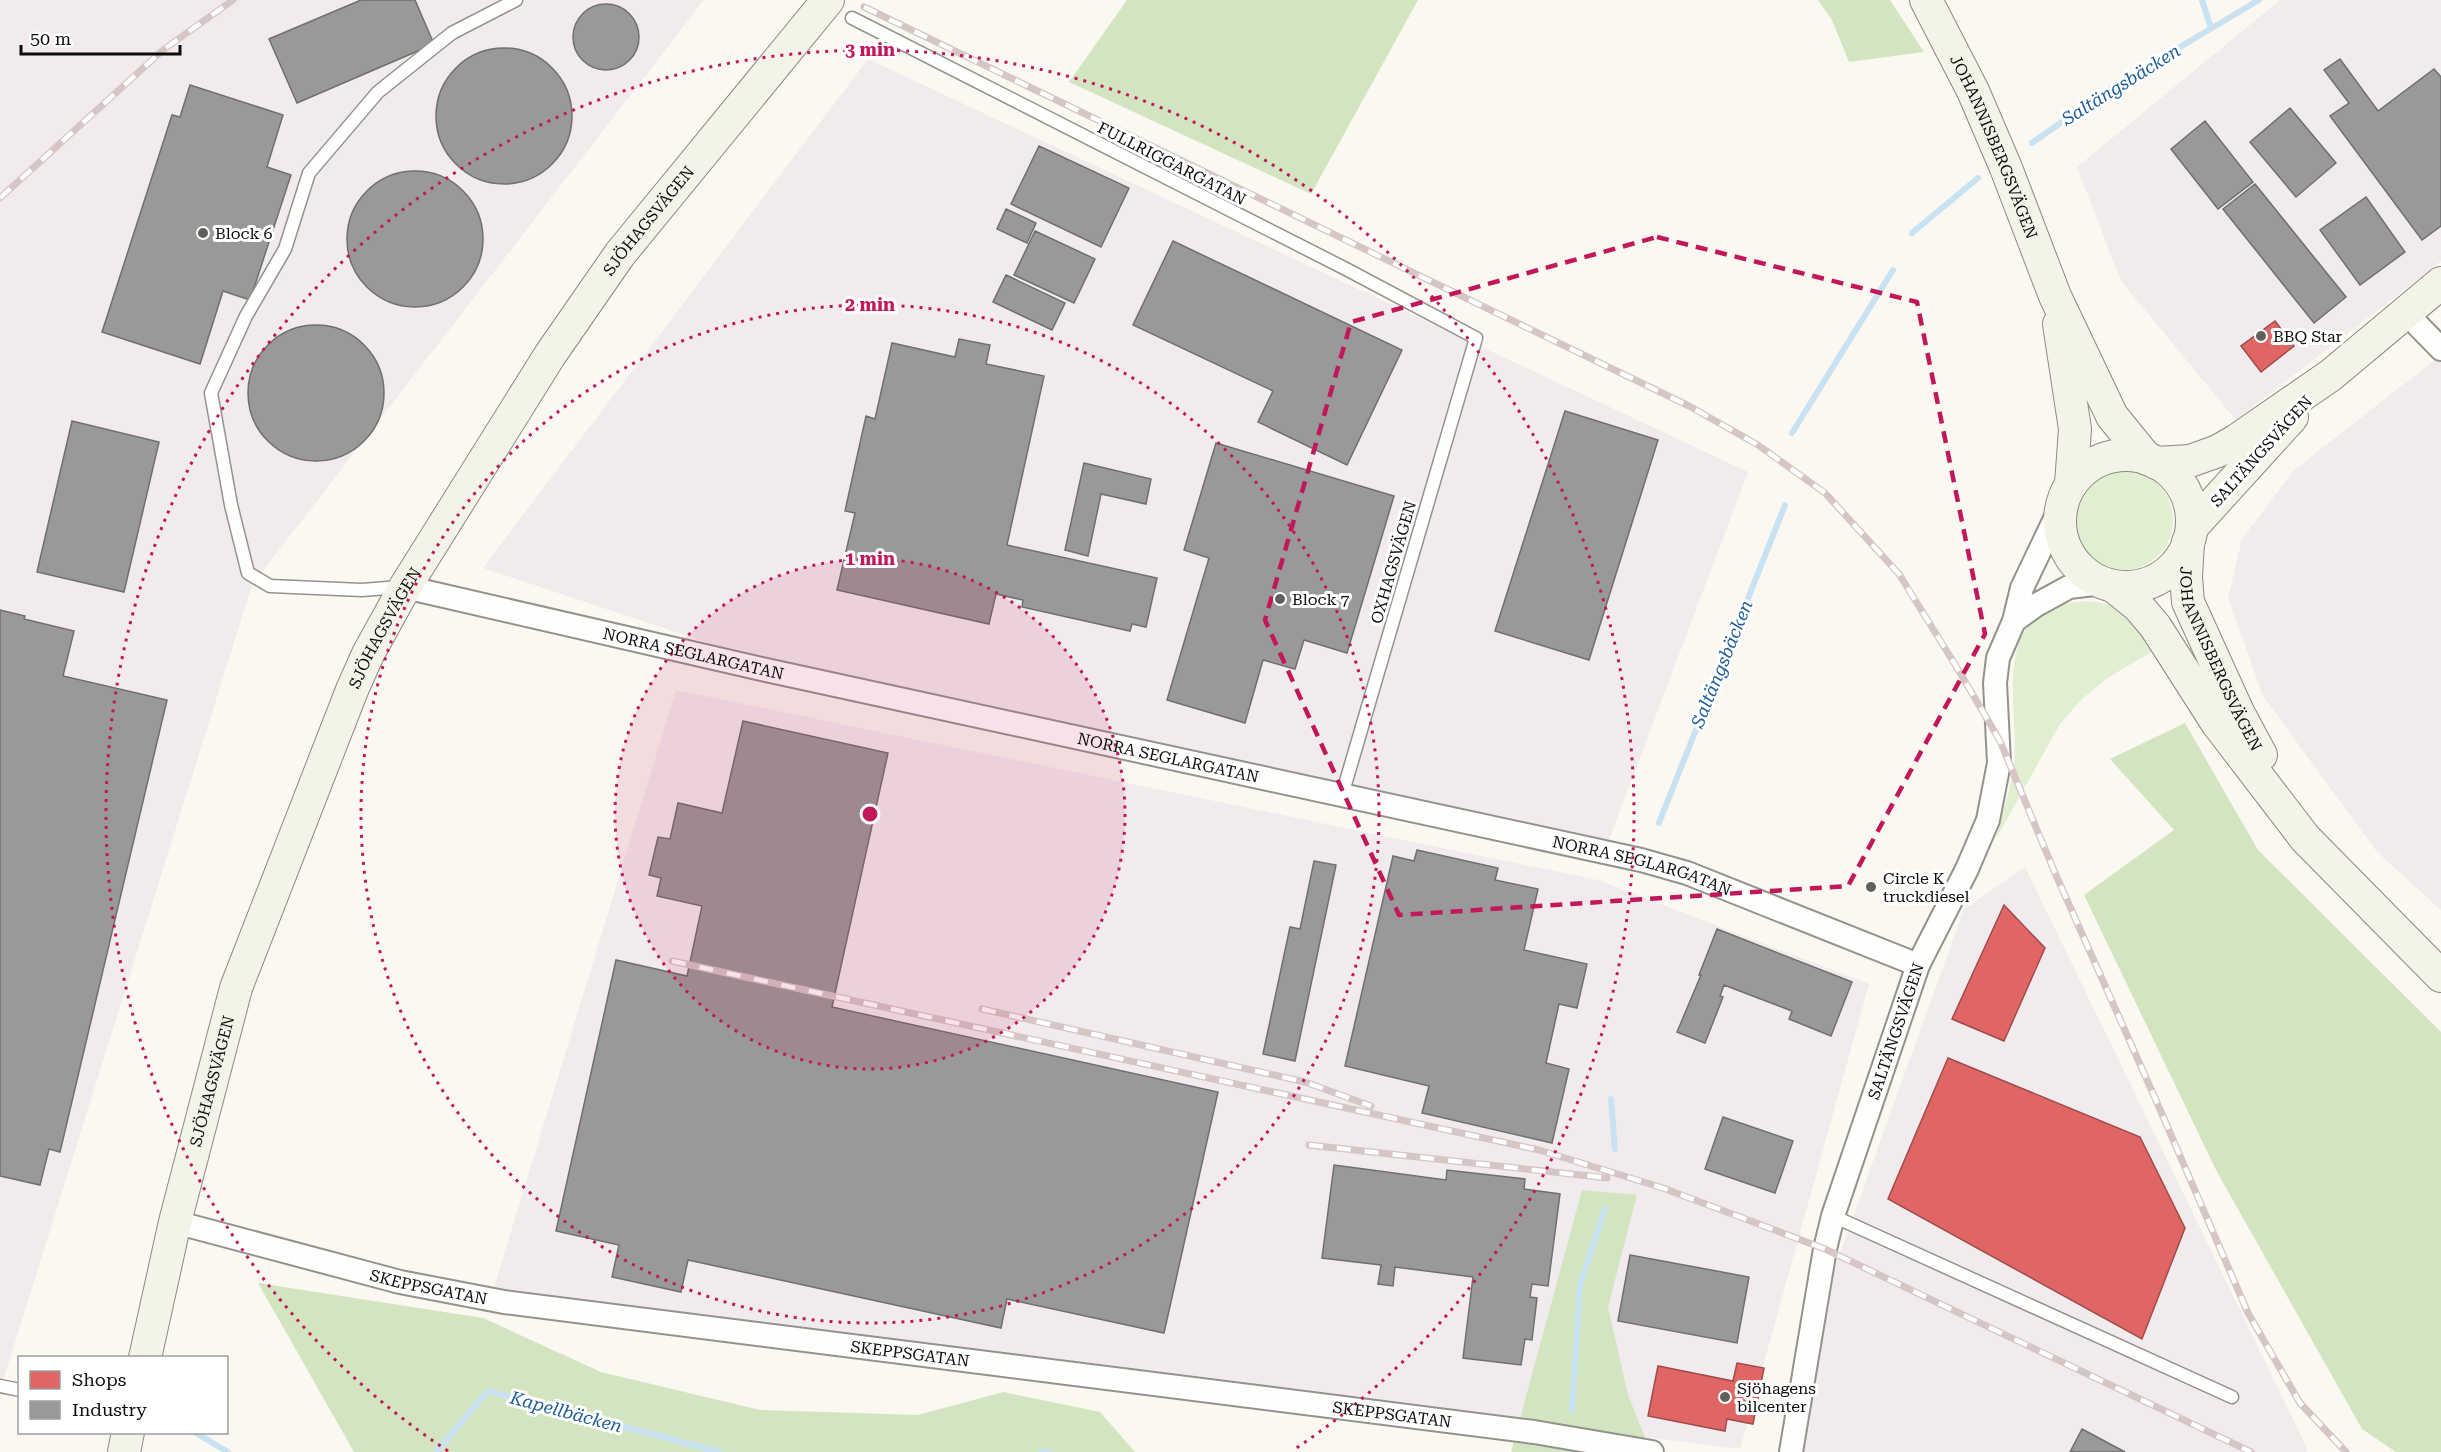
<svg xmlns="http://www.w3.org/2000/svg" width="2441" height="1452" viewBox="0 0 2441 1452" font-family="'Roboto Serif',serif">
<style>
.industrial{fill:#f1ebed}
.green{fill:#e2eed1}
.forest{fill:#d2e5c0}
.shops{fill:#e06666;stroke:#a04b4b;stroke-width:1.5}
.industry{fill:#999;stroke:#6f6f6f;stroke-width:1.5}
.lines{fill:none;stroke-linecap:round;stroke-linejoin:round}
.stream{stroke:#c9e2f2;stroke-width:6}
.lane-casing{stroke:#93928f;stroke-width:15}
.street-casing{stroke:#93928f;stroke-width:26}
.secondary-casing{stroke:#8a8985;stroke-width:34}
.lane{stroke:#fefefd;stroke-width:12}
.street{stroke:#fefefd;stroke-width:22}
.secondary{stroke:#f4f3e8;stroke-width:32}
.rail-casing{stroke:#d5c5c4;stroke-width:7}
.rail{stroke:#fff;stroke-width:4.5;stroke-dasharray:14;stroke-linecap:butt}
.marked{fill:none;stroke:#c2185b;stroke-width:4.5;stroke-dasharray:12 8;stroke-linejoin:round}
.ring{fill:none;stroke:#c2185b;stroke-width:3;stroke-dasharray:3 6}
.poi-dot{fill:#5f5f5c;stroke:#fff;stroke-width:2}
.labels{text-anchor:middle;stroke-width:6;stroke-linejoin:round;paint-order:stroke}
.street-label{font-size:16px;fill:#0c0c0c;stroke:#fff}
.poi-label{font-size:16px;fill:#0c0c0c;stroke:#fff;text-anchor:start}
.water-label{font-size:18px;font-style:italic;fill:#1c5d98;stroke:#fff}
.centre{fill:#c2185b;stroke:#fff;stroke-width:3}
.ring-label{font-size:18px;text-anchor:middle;font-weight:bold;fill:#c2185b;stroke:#fff;stroke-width:6;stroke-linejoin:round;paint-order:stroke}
</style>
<rect width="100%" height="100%" fill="#faf8f0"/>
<path class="industrial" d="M0 0H704L252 585 0 1390Z
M2280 0H2441V261L2236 420 2121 281 2077 167Z
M868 59 1748 472 1607 845 757 659 483 568Z
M2441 355V910L2377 852 2263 696 2228 598 2242 539 2293 471Z
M676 690 1598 880 1869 984 1740 1449 492 1294Z
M2025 867 2307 1448 2306 1452H1793L1832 1275 1964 909Z"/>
<path class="green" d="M2073 520a50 50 0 1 1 100 0a50 50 0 1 1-100 0Z
M2087 601C2127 604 2133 620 2155 650L2109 677 2082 699 2060 724 1996 839C2002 814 2011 789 2014 763 2020 711 1991 627 2060 605 2069 602 2079 602 2087 601Z"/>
<path class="forest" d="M1127 0H1418L1311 194 1069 82Z
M1818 0H1890L1924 52 1849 62 1832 20Z
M2185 723 2258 850 2441 1032V1452H2396L2362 1429 2216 1170 2084 895 2174 830 2110 759Z
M1582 1190 1637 1195 1608 1307 1628 1395 1651 1452H1511Z
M258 1283 483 1318 601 1372 760 1410 918 1415 1003 1392 1100 1412 1135 1452H354Z"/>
<path class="shops" d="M2275 321 2294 346 2261 372 2241 346Z
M2004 905 2045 948 2004 1041 1952 1019Z
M1948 1058 2140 1137 2185 1228 2142 1339 1888 1199Z
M1737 1363 1764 1368 1753 1424 1727 1419 1725 1431 1648 1416 1658 1366 1733 1381Z"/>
<path class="industry" d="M361 0H415L434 44 297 103 269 39Z
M573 37a33 33 0 1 1 66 0a33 33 0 1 1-66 0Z
M436 116a68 68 0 1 1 136 0a68 68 0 1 1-136 0Z
M2340 59 2378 111 2434 69 2441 77V226L2422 240 2330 116 2349 103 2324 70Z
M190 85 283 115 267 167 291 175 250 300 223 291 200 364 102 332 172 115 180 117Z
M2290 108 2336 163 2296 197 2250 142Z
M2205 121 2253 182 2218 209 2171 149Z
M1039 146 1129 188 1101 247 1011 204Z
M347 239a68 68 0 1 1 136 0a68 68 0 1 1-136 0Z
M2255 184 2346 297 2314 323 2223 209Z
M2366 197 2405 252 2360 285 2320 230Z
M1006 209 1036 223 1027 243 997 229Z
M1035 231 1095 259 1074 303 1014 275Z
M1173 241 1402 350 1347 465 1258 422 1273 391 1133 325Z
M1006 275 1065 303 1052 330 993 302Z
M248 393a68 68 0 1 1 136 0a68 68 0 1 1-136 0Z
M959 339 990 345 986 364 1044 376 1007 545 1157 578 1146 627 1132 624 1130 631 1022 607 1023 600 996 594 989 624 837 590 855 513 845 511 866 416 875 419 892 343 955 357Z
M1565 411 1658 440 1589 660 1495 631Z
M72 421 159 442 124 592 37 572Z
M1216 443 1394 496 1347 653 1304 640 1295 669 1263 660 1245 723 1167 700 1209 558 1184 550Z
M1084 463 1151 479 1146 504 1101 494 1088 556 1065 550Z
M0 610 25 616 24 619 74 631 63 676 167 700 60 1152 49 1149 40 1185 0 1176Z
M743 721 888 753 832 1007 1218 1092 1164 1333 1007 1299 1001 1328 688 1260 681 1292 612 1277 619 1245 556 1231 616 960 687 976 702 906 657 896 661 878 649 875 658 837 670 839 678 803 722 813Z
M1417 850 1498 868 1495 880 1538 889 1524 950 1587 964 1577 1008 1559 1004 1546 1063 1569 1069 1552 1143 1422 1113 1429 1086 1345 1066 1393 856 1414 861Z
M1314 861 1336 865 1295 1061 1263 1054 1290 927 1300 929Z
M1717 929 1852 982 1831 1036 1789 1019 1792 1011 1724 985 1720 996 1723 997 1705 1043 1677 1032 1701 975H1699Z
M1723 1117 1793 1141 1775 1193 1705 1169Z
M1334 1165 1446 1180 1447 1170 1525 1179 1524 1189 1560 1194 1548 1286 1532 1284 1530 1297 1537 1298 1532 1340 1525 1339 1521 1365 1463 1358 1473 1277 1395 1267 1393 1286 1378 1284 1381 1265 1322 1258Z
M1630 1255 1749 1277 1737 1343 1618 1321Z
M2082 1429 2125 1452H2070Z"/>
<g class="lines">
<path class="stream" d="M2202 0 2211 28
M2032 143 2106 91 2259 0
M1912 233 1978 178
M1792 433 1893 270
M1659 823 1785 505
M1611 1099 1615 1149
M1572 1410 1580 1285 1605 1209
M196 1433 228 1452
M436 1452 488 1391 720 1452
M1041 1452H1048"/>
<g class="lane-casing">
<path id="lane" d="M852 18 1346 269 1476 338 1342 795
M400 587 362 590 270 586 248 573 231 505 211 393 246 316 285 249 309 173 378 92 452 33 516 0
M1833 1216 2232 1397
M0 1386 20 1390"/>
</g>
<g class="street-casing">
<g id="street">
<path d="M2405 312 2441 349"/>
<path id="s1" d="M405 587 766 670 1641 860 1687 873 1918 965"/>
<path d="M2014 621 2036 605 2069 587 2102 583"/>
<path id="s2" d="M175 1222 400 1282 504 1302 1534 1432 1652 1452"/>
<path id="s3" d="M1791 1452 1825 1249 1833 1216 1918 965 1967 869 1988 820 1999 763 1995 683 1998 658 2014 621 2022 588 2064 500"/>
</g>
</g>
<g class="secondary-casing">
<g id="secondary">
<path id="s4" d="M1926 0 1973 91 2006 168 2055 296 2112 416 2147 459"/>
<path d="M2059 324 2075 429 2071 484"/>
<circle cx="2126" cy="521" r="66"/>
<path d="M2156 463 2190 461 2218 451 2237 440 2331 375 2441 283"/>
<path d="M2192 527 2292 417"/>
<path id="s5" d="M2188 542 2186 577 2188 602 2238 712 2261 755"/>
<path d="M2113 586 2138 606 2155 626 2217 723 2305 838 2441 976"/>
<path id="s6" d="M145 1358 175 1222 236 988 352 690 368 654 405 587 550 355 620 254 828 0"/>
<path d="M124 1452 128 1432"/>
</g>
</g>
<use href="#lane" class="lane"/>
<use href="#street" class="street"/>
<use href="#secondary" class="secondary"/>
<g class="rail-casing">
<path id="rail" d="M864 7 1689 406 1758 445 1825 493 1899 574 1959 671 2000 741 2055 873 2155 1098 2248 1313 2300 1403 2346 1452
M0 198 163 50 233 0
M672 961 1539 1150 1663 1188 1825 1249 2251 1452
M982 1009 1305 1082 1371 1106
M1309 1145 1607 1178"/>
</g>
<use href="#rail" class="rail"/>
</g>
<path class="marked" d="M1657 237 1917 302 1985 634 1848 886 1399 915 1265 620 1351 322Z"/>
<circle cx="870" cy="814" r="255" fill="#c2185b" fill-opacity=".12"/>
<g class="ring">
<circle cx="870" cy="814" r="255"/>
<circle cx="870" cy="814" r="509"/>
<path d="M448 1451A764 764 0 1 1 1292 1451"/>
</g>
<g class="poi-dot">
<circle cx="203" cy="233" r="6"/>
<circle cx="2261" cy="336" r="6"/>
<circle cx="1280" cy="599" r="6"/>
<circle cx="1871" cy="887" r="6"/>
<circle cx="1725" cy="1397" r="6"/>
</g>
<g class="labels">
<g class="street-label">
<text dy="6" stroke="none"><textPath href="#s4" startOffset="162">JOHANNISBERGSVÄGEN</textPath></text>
<text transform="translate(1172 163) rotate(27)" y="6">FULLRIGGARGATAN</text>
<text dy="6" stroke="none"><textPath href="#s6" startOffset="1257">SJÖHAGSVÄGEN</textPath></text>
<text transform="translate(2261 451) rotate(-48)" y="6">SALTÄNGSVÄGEN</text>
<text transform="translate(1393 562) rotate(-74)" y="6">OXHAGSVÄGEN</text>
<text dy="6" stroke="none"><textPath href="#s6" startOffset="771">SJÖHAGSVÄGEN</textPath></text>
<text dy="6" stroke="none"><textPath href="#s1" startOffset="296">NORRA SEGLARGATAN</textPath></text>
<text dy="6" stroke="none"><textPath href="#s5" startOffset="124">JOHANNISBERGSVÄGEN</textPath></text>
<text dy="6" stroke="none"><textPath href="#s1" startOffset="782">NORRA SEGLARGATAN</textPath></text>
<text dy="6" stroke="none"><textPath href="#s1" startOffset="1268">NORRA SEGLARGATAN</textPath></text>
<text dy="6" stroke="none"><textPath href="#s3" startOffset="435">SALTÄNGSVÄGEN</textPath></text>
<text dy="6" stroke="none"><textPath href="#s6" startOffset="285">SJÖHAGSVÄGEN</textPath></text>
<text dy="6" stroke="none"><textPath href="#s2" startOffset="262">SKEPPSGATAN</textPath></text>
<text dy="6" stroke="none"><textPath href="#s2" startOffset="748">SKEPPSGATAN</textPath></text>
<text dy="6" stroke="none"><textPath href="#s2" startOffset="1234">SKEPPSGATAN</textPath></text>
</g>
<g class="poi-label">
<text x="215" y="239">Block 6</text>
<text x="2273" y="342">BBQ Star</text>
<text x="1292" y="605">Block 7</text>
<text x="1883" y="884">Circle K<tspan x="1883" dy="18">truckdiesel</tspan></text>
<text x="1737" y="1394">Sjöhagens<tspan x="1737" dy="18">bilcenter</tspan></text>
</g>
<g class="water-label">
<text transform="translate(2121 85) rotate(-32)" y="6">Saltängsbäcken</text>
<text transform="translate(1722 664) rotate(-68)" y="6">Saltängsbäcken</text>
<text transform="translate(566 1412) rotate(15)" y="6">Kapellbäcken</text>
</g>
</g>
<circle cx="870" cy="814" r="9" class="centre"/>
<g class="ring-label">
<text x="870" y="56">3 min</text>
<text x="870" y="311">2 min</text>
<text x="870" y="565">1 min</text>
</g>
<rect x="18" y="1356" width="210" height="78" fill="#ffffff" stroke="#9e9e9e" stroke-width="1.5"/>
<rect x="30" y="1371" width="30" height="18" fill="#e06666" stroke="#9e9e9e" stroke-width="1.5"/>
<text x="72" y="1386" font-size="18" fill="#0c0c0c">Shops</text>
<rect x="30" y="1401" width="30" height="18" fill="#999999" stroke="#9e9e9e" stroke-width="1.5"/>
<text x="72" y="1416" font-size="18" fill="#0c0c0c">Industry</text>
<path d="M21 45v9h159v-9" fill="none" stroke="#0c0c0c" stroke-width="3"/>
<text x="30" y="45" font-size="18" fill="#0c0c0c" stroke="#ffffff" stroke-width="4.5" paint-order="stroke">50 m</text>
</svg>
